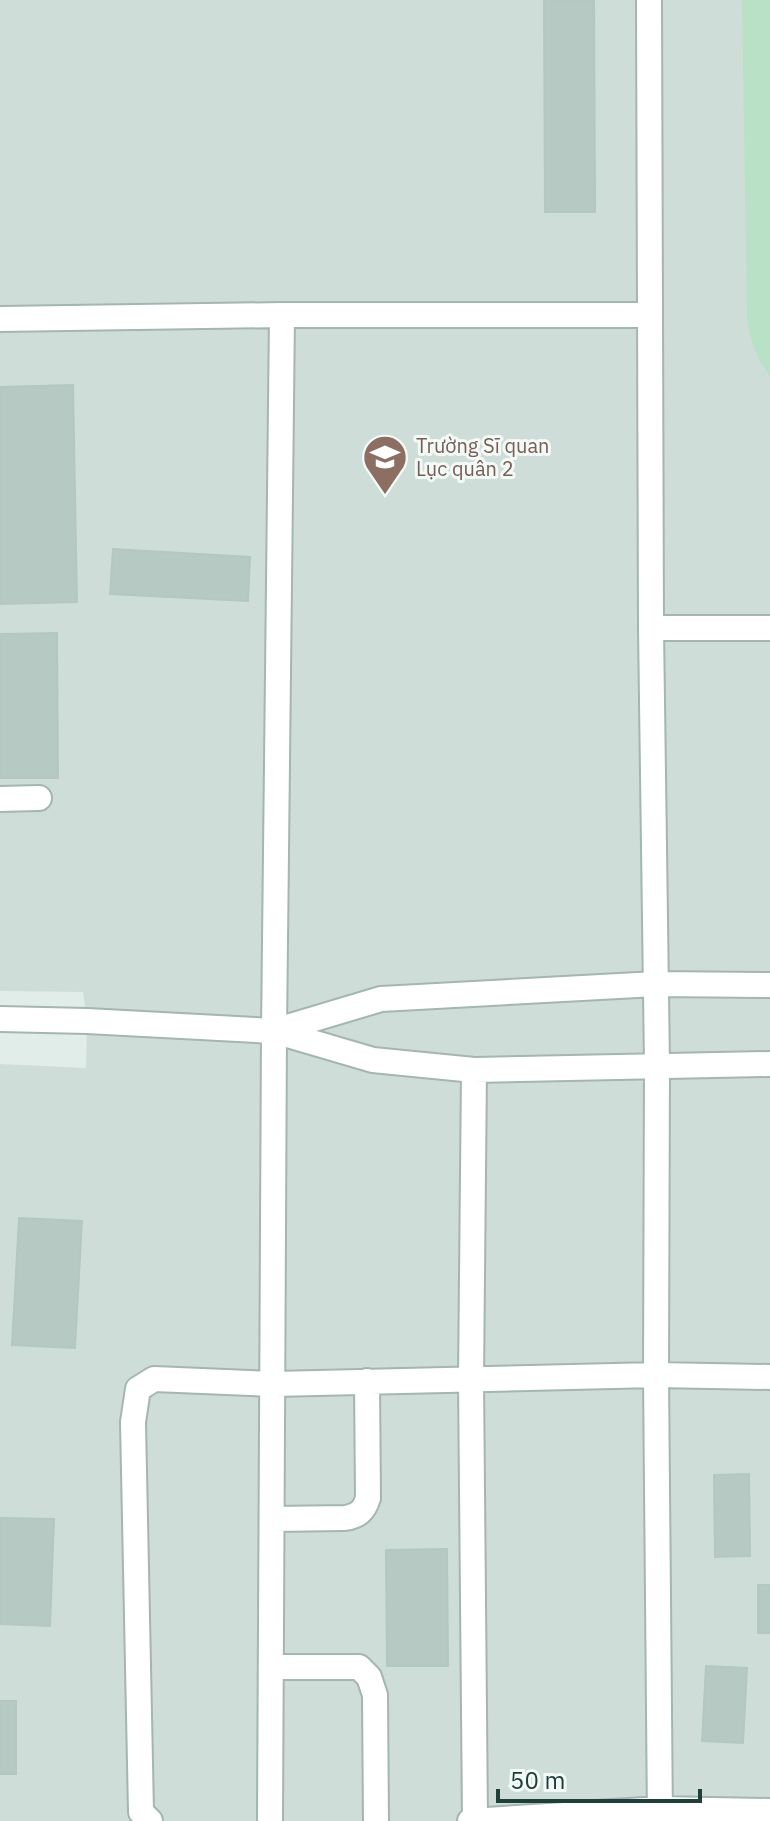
<svg xmlns="http://www.w3.org/2000/svg" width="770" height="1821" viewBox="0 0 770 1821" font-family="'IBM Plex Sans',sans-serif">
<style>
.built{fill:#cfddd8}
.green{fill:#b8e1c5}
.building{fill:#b6c9c2;stroke:#b3c8c0;stroke-width:2}
.lines{fill:none;stroke-linecap:round;stroke-linejoin:round}
.minor-casing{stroke:#a3b6b1;stroke-width:28}
.minor{stroke:#fff;stroke-width:24}
.labels{text-anchor:middle;stroke-width:6;stroke-linejoin:round;paint-order:stroke}
.education-label{font-size:20px;fill:#785e54;stroke:#f2f9f6;text-anchor:start}
</style>
<rect width="100%" height="100%" fill="#e1ede9"/>
<path class="built" d="M0 0H770V1821H0V1064L86 1068 87 1021 83 992 0 991Z"/>
<path class="green" d="M742 0H770V376C756 358 750 341 747 318Z"/>
<path class="building" d="M544 0H594L595 212H545Z
M73 385 77 602 0 604V387Z
M113 549 250 557 248 601 110 594Z
M57 633 58 778H0V634Z
M19 1218 82 1221 75 1348 12 1345Z
M749 1474 750 1556 715 1557 714 1475Z
M0 1518 54 1519 50 1626 0 1624Z
M447 1549 448 1666H387L386 1550Z
M758 1585H770V1633H758Z
M706 1666 747 1668 743 1743 702 1741Z
M0 1701H16V1774H0Z"/>
<g class="lines">
<g class="minor-casing">
<path id="minor" d="M649 0 651 628 657 1065 656 1375 660 1821
M0 319 282 315H650
M651 628H770
M0 799 39 798
M0 1019 87 1021 274 1031 373 1060 474 1070 770 1064
M274 1031 381 999 656 984 770 985
M474 1070 471 1379 475 1821
M273 1519 345 1518C358 1516 364 1511 368 1498L367 1381
M272 1667H359L369 1677 375 1695 376 1821
M150 1821 141 1812 133 1422 138 1389 154 1379 274 1384 656 1375 770 1377
M270 1821 274 1031 282 315
M470 1821 660 1809 770 1811"/>
</g>
<use href="#minor" class="minor"/>
</g>
<defs>
<g id="school-pin" transform="scale(2.3)"><path d="M0 17L-7.5 6A9.5 9.5 0 1 1 7.5 6Z" fill="#8d6e63" stroke="#f2f9f6"/><path d="M0-5L7-2L0 1L-7-2ZM-4 1L0 2.5L4 1V4Q0 6-4 4Z" fill="#fff"/></g>
</defs>
<g fill-rule="evenodd">
<use href="#school-pin" x="385" y="457"/>
</g>
<g class="labels">
<g class="education-label">
<text x="416" y="453">Trường Sĩ quan<tspan x="416" dy="23">Lục quân 2</tspan></text>
</g>
</g>
<path d="M498 1789v12h202v-12" fill="none" stroke="#1f4039" stroke-width="4"/>
<text x="510" y="1789" font-size="24" fill="#1f4039" stroke="#f2f9f6" stroke-width="6" paint-order="stroke">50 m</text>
</svg>
